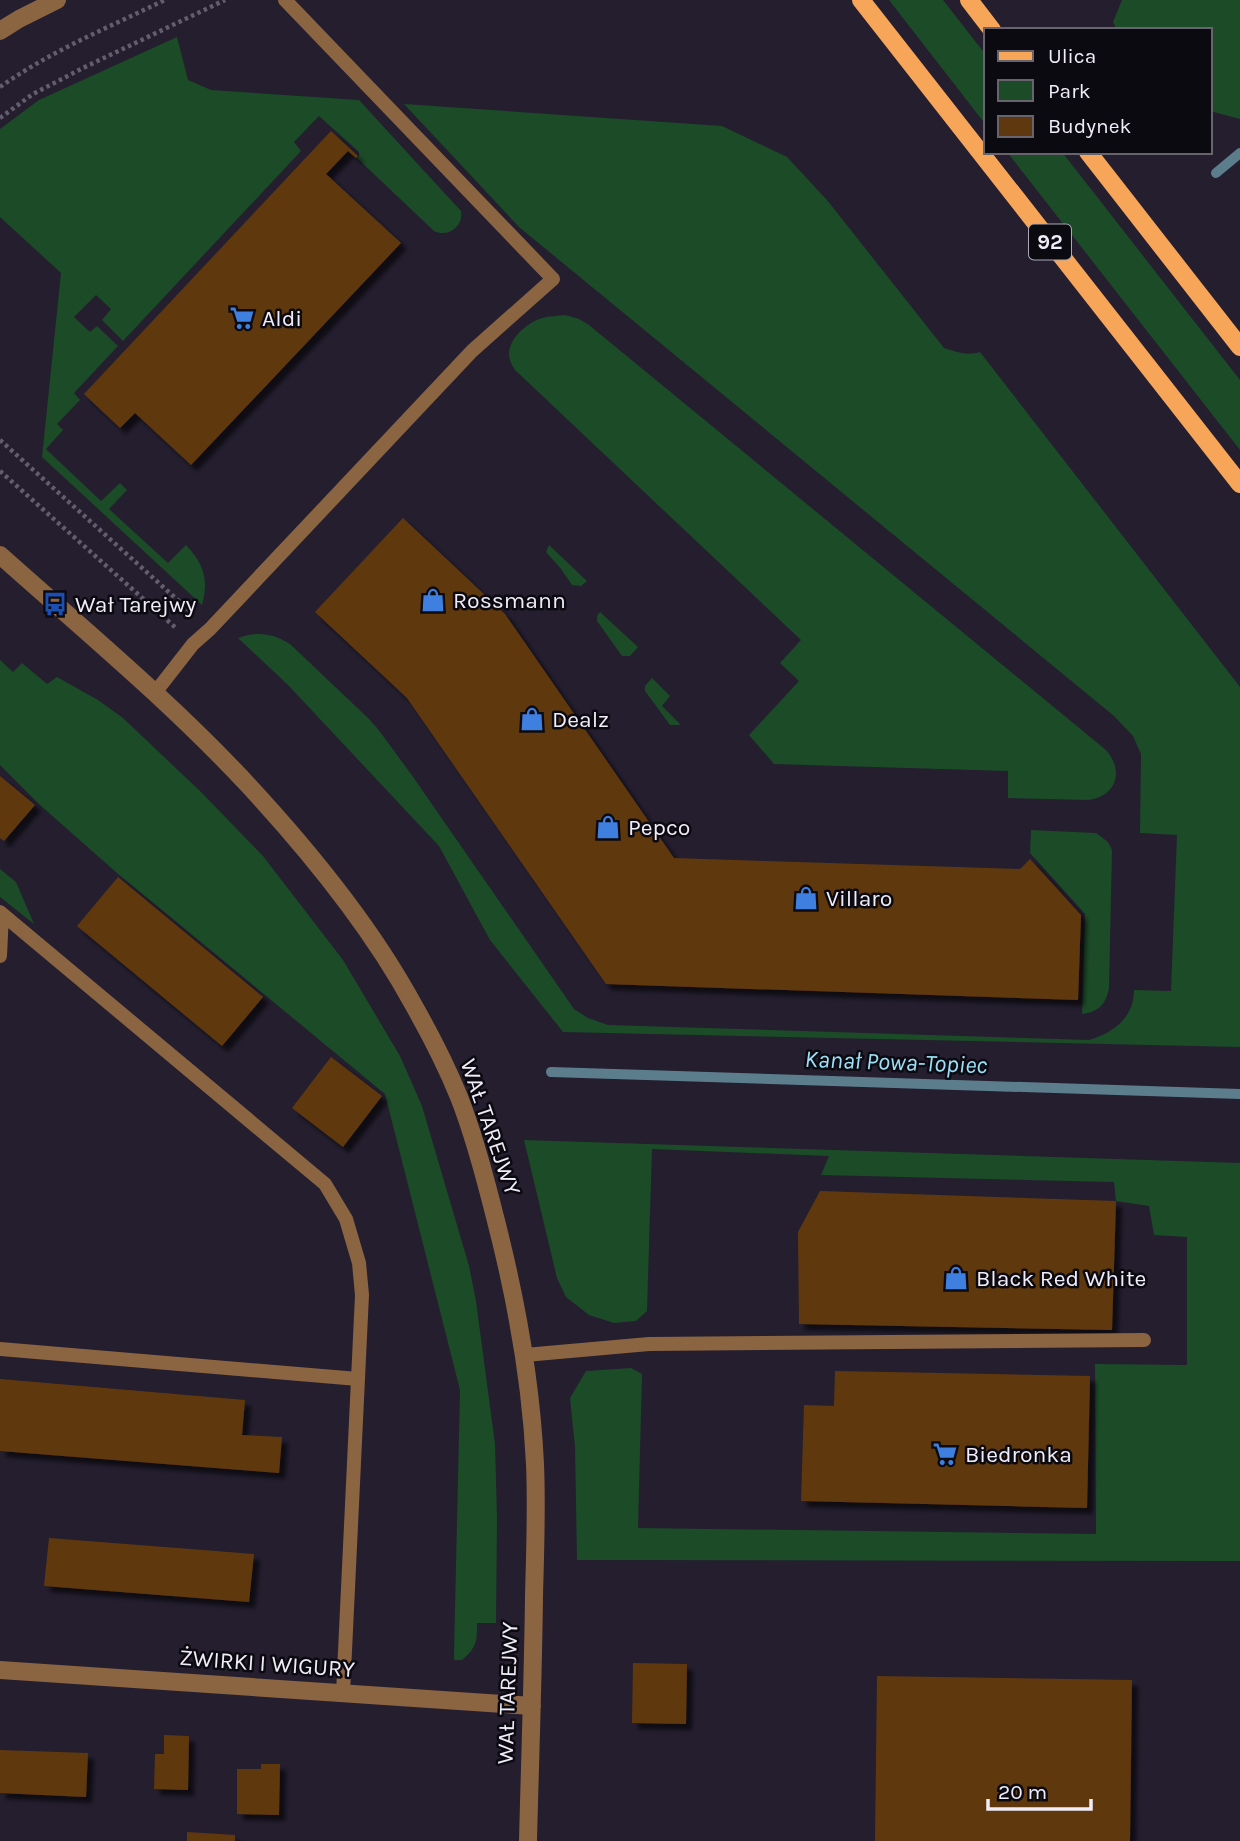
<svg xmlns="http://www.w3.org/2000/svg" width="1240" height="1841" viewBox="0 0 1240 1841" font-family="Karla,sans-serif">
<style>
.green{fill:#1c4b28}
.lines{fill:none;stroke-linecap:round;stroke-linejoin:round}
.stream{stroke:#5c7d8c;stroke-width:10}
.building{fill:#60380f;filter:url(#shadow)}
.path{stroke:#635e6d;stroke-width:4.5;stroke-dasharray:3.5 3.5;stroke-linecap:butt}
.service{stroke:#8b6441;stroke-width:14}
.minor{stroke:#8b6441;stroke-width:18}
.tertiary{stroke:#8b6441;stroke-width:18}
.primary{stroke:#f7a659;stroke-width:18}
.labels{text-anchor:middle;stroke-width:5;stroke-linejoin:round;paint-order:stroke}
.shield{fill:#0c0a11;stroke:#aca8b3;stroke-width:2}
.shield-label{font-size:21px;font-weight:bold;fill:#f0ecf8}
.poi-label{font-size:23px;fill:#f0ecf8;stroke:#0c0a11;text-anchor:start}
.street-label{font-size:23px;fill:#f0ecf8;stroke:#0c0a11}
.water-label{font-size:24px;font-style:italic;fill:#9ce1f9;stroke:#0c0a11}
</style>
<defs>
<filter id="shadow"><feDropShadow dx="6" dy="6" stdDeviation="2" flood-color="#0009"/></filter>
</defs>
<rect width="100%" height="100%" fill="#241e2f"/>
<path class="green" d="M889 0H943L986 55V125Z
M1122 0H1240V119L1210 111V30H1117L1113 22Z
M177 37 188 80 211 90 359 100 461 211C464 226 448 238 434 231L357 158 359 156V152L319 116 294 142 301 151 123 341 102 320 111 309 96 295 74 317 90 332 97 326 118 346 74 393 80 400 57 424 63 430 46 449 101 501 120 483 127 490 109 509 168 563 186 545C204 564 209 580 202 605L42 457 61 273 0 217V129L39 100Z
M404 104 722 126 787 157 827 200 944 348C957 352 967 356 980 352L1240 687V1047L563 1032 490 940 439 846 288 685 238 638C257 631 273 633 290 644L368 718 378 729 411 774 574 1009 588 1018 608 1025 1089 1040C1113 1033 1134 1018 1134 990L1171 991 1177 835 1140 833 1141 754 1133 736 1114 716 519 227Z
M1007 152H1062L1240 380V450Z
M565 315 579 319 589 325 1106 750C1124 770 1117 796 1089 800L1008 798V771L774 764 749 735 799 681 780 663 801 640 515 370C512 365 509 360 509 354 509 338 528 322 542 318 550 316 557 316 565 315Z
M549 545 587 581 581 586 572 585 561 569 546 552Z
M600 612 638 647 630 656H622L597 621V616Z
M0 660 13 672 22 663 47 684 57 677 98 700 123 718 201 792 263 856 343 960 400 1056 422 1106 469 1266 476 1301 495 1444 497 1519 496 1623H477C477 1642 477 1647 462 1660H454V1653L460 1390 385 1094 117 873 40 805 0 765Z
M652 678 670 696 662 706 680 724 679 725H670L645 691V686Z
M1031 830 1096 833 1108 842 1112 850 1109 988C1106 1004 1099 1012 1082 1014L1085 914 1030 853Z
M0 869 16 882 34 924 0 897Z
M524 1140 1240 1163V1561L577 1560 575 1447 570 1398 586 1371 631 1368 642 1374 638 1528 1096 1534 1095 1364 1187 1365V1237L1154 1235 1149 1206 1116 1201 1114 1182 821 1175 829 1156 652 1149 647 1311 636 1321 614 1323 589 1315 566 1297 557 1278Z"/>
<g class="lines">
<path class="stream" d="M1216 173 1240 153
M551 1072 1240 1094"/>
</g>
<path class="building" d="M331 131 358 156 356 158 348 151 326 174 401 243 191 465 135 413 120 428 84 394Z
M403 518 505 614 674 858 1020 869 1030 859 1081 915 1078 1000 606 984 407 698 315 612Z
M0 776 35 805 4 841 0 838Z
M118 877 263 997 222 1046 77 926Z
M331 1057 382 1096 343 1147 292 1108Z
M820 1191 1116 1201 1112 1330 799 1324 798 1232Z
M835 1371 1090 1376 1087 1508 801 1501 804 1405 834 1406Z
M0 1379 245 1400 242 1435 282 1437 279 1473 0 1451Z
M49 1538 254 1554 249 1602 44 1586Z
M633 1663 687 1664 686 1724 632 1723Z
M877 1676 1132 1680 1130 1841H875Z
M164 1735 189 1736 188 1790 154 1789 155 1754H164Z
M0 1750 88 1753 86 1797 0 1793Z
M261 1764H280L279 1815 237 1814V1769H261Z
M187 1832 235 1835V1841H187Z"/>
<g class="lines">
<path class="path" d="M0 87C51 51 109 27 165 0
M0 118 33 94 83 68 225 0
M0 440 191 612
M0 471 177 629"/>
<path class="service" d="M154 694 193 644 210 629 472 351 553 279 285 0
M0 912 325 1184 346 1219 359 1263 362 1295 343 1693
M0 956 2 914
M0 1349 358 1379
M525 1355 649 1344 1144 1340"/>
<path class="minor" d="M0 31 19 19 57 0"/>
<path class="tertiary" d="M0 555C84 630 172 703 249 786 310 852 370 925 413 1004 430 1034 446 1065 459 1097 474 1135 485 1177 495 1217 516 1298 531 1380 535 1464 537 1509 535 1553 534 1597 533 1679 530 1760 528 1841
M0 1670 532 1706"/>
<path class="primary" d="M861 0 1240 484
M969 0 992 30
M1088 152 1240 347"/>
</g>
<defs>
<g id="supermarket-bare" transform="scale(1.89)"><path d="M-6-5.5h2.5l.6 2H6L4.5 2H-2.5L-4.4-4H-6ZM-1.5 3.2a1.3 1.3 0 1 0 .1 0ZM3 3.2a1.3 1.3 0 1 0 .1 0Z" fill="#3f7fe0" stroke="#0c0a11" stroke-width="2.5" paint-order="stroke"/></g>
<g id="shop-bare" transform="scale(1.89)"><path d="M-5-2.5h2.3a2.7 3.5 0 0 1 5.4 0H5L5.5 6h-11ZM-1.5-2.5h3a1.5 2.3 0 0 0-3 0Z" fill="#3f7fe0" stroke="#0c0a11" stroke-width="2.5" paint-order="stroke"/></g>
<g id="bus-bare" transform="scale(1.89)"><path d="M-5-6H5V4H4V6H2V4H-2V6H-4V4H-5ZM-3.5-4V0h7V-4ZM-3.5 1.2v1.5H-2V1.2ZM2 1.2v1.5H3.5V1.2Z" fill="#1a4fb4" stroke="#0c0a11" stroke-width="2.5" paint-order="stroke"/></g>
</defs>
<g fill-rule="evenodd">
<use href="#supermarket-bare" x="242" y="318"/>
<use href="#shop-bare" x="433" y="600"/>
<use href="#bus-bare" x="55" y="604"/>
<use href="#shop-bare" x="532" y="719"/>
<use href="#shop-bare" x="608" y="827"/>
<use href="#shop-bare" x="806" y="898"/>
<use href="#shop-bare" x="956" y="1278"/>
<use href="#supermarket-bare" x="945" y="1454"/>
</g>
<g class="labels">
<rect class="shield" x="1029" y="224.5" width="42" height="35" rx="5"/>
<g class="shield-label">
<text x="1050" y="249">92</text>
</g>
<g class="poi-label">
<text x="262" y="326">Aldi</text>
<text x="453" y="608">Rossmann</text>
<text x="75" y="612">Wał Tarejwy</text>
<text x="552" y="727">Dealz</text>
<text x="628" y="835">Pepco</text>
<text x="826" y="906">Villaro</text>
<text x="976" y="1286">Black Red White</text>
<text x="965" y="1462">Biedronka</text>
</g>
<g class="street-label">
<text transform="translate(491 1127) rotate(71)" y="8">WAŁ TAREJWY</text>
<text transform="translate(267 1663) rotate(4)" y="8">ŻWIRKI I WIGURY</text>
<text transform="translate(507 1693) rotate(-88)" y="8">WAŁ TAREJWY</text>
</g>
<g class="water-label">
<text transform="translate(896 1062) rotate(2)" y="8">Kanał Powa-Topiec</text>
</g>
</g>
<rect x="984" y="28" width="228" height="126" fill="#0c0a11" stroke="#67646d" stroke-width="2"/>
<rect x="998" y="51" width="35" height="10" fill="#f7a659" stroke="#67646d" stroke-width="2"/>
<text x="1048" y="63" font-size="21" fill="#f0ecf8">Ulica</text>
<rect x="998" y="80" width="35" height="21" fill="#1c4b28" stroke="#67646d" stroke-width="2"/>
<text x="1048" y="98" font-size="21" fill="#f0ecf8">Park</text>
<rect x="998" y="116" width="35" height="21" fill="#60380f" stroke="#67646d" stroke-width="2"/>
<text x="1048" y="133" font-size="21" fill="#f0ecf8">Budynek</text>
<path d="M988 1799v10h103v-10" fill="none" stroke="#f0ecf8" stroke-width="3.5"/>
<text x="998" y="1799" font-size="21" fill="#f0ecf8" stroke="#0c0a11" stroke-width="5" paint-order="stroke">20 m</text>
</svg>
